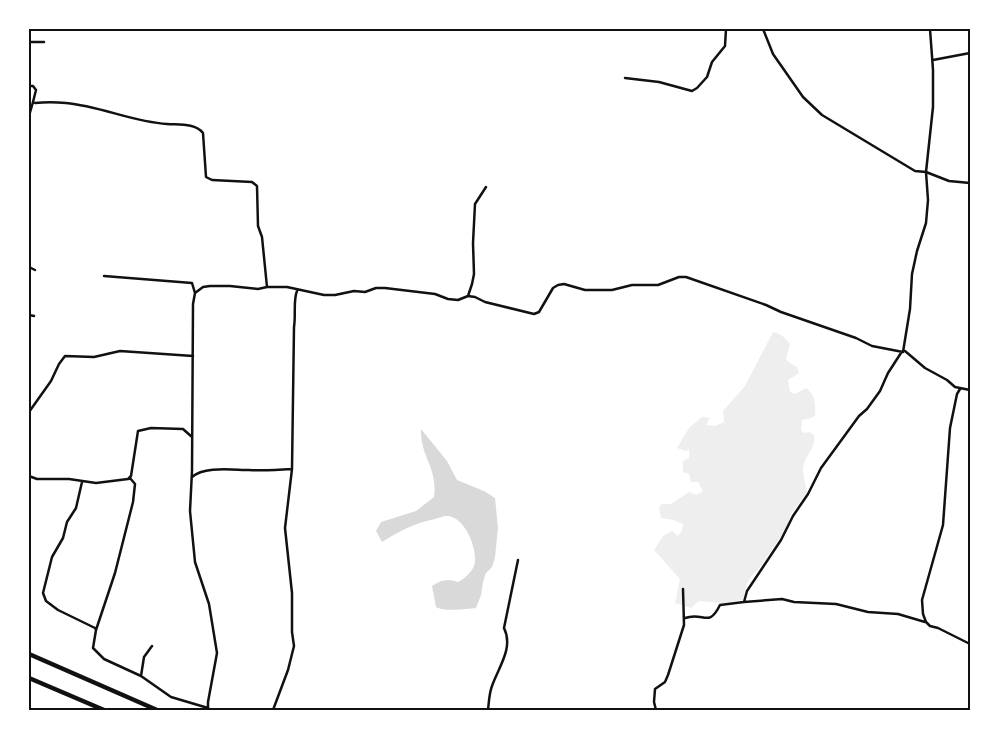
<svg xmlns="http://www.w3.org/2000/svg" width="999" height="739" viewBox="0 0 999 739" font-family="'Work Sans',sans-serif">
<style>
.green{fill:#eee}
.water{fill:#d9d9d9}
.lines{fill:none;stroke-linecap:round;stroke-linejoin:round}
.minor{stroke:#111;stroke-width:2.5}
.motorway{stroke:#111;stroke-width:4.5}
.neatline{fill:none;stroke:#111;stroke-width:2}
</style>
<rect width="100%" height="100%" fill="#fff"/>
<path class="green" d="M773 332C781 334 785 337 790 344L786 359 790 363 797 367 799 373 788 380 790 392 795 394 806 388C815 394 816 405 815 416L808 419 802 420 801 430 804 433 809 432 814 435C816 448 807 453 804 464 801 472 806 484 807 492L791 514 786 529 760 567 749 579 745 590 743 600 722 603 699 601 691 608 675 603 680 579 654 550 663 536 672 531 678 536 682 531 683 524 673 520 661 518 659 507 662 504H671L689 492 697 495 703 491 698 482H691L689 474 683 472V461L689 458V449L686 451 677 448 689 428 702 417 710 418 706 425 715 426 724 422 723 411 745 386Z"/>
<path class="water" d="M421 429 447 461 457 480 484 491 495 498 498 528 495 557 492 567 486 573 483 582 481 595 476 608C466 609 444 612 436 607L432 586C441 580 447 578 458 582 464 579 471 573 474 566 479 551 465 516 447 516 443 516 439 518 435 519 414 523 400 531 382 542L376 531 381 522 416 511 434 497C438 467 420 457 421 429Z"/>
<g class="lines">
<path class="minor" d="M763 29 773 54 803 97 822 115 915 171 926 172 949 181 970 183
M29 42H44
M933 60 970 53
M625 78 659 82 692 91 697 88 707 77 712 62 725 46 726 29
M29 86H33L36 90 33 102 35 103C45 102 55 102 66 103 100 106 133 122 167 124 179 125 195 123 203 133L206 177 212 180 252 182 257 186 258 226 262 237 267 287
M29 116 33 102
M29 267 35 270
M104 276 192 283 195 293
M468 296 472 284 474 274 473 243 475 204 486 187
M29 315 34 316
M905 351 925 368 947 380 955 387 970 390
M960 389 957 394 950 428 943 525 922 600 923 614 926 622 930 626 938 628 970 644
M29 412 51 381 59 364 65 356 94 357 120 351 193 356
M29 476 37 479H69L96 483 128 479 131 476 138 431 151 428 183 429 192 437
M192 477C204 466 233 470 249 470 263 471 278 470 292 469L294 327C296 315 293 300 297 291
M82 482 76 508 67 522 63 538 52 557 43 593 46 601 58 610 95 628 96 630 93 648 104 659 141 676 171 697 208 708
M744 602 782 599 794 602 836 604 868 612 898 614 925 622
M685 618C704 611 708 629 720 605L744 602 747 591 781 540 793 516 808 494 821 468 859 416 867 409 880 391 888 373 901 353
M96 630 115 573 133 502 135 484 130 478
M141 676 144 657 152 646
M211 710 208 708V702L217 653 209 604 195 562 190 511 192 471 193 304 195 293 203 287 210 286H230L258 289 267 287H287L324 295H335L354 291 365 292 376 288H385L435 294 448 299 458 300 468 296 475 297 485 302 534 314 539 312 553 288 558 285 564 284 585 290H612L632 285H658L679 277H686L766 305 781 312 856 338 872 346 903 352 910 309 912 274 917 251 926 223 928 200 926 172 933 107V70L930 29
M273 710 288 670 294 646 292 632V593L285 528 292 469
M488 710C489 702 489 694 492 686 498 668 514 648 504 628L518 560
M656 710 654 702 655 689 665 682 668 675 684 625 683 589"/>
<path class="motorway" d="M29 654 157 710
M29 678 104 710"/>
</g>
<rect width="999" height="739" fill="none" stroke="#ffffff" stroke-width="60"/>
<rect x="30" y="30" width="939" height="679" class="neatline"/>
</svg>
